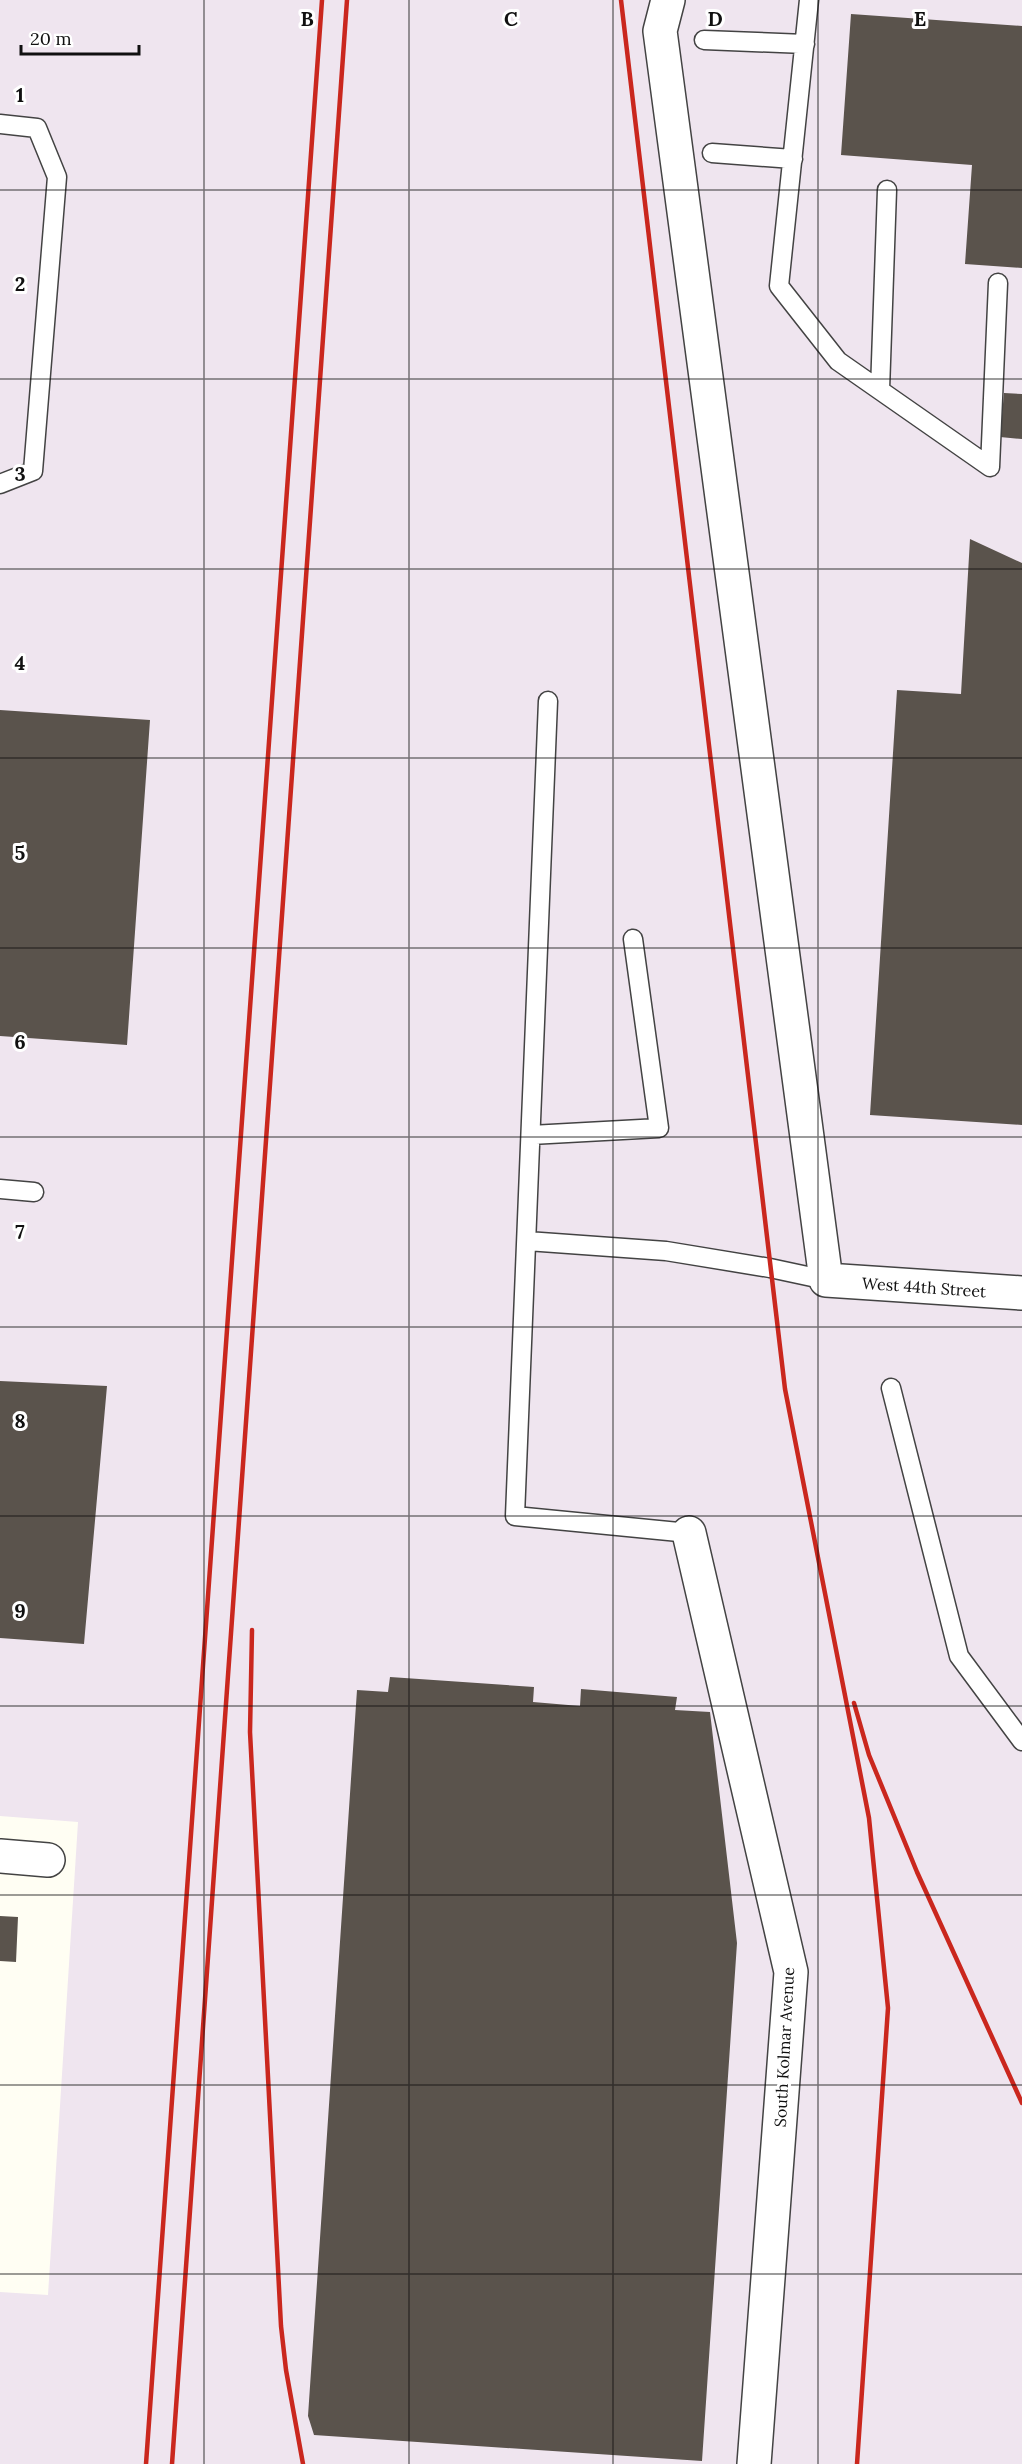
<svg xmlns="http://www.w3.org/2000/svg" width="1022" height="2464" viewBox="0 0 1022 2464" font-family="Lora,serif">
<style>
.industrial{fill:#efe5ef}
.building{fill:#5a534c}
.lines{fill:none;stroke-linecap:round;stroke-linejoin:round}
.lane-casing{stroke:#434343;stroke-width:21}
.street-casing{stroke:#434343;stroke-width:36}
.lane{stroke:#fff;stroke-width:18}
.street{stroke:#fff;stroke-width:33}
.rail{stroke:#ca271e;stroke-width:4.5}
.grid{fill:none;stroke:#101010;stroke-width:1.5;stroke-opacity:0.55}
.labels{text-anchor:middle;stroke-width:6;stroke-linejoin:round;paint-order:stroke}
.street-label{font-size:16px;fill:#101010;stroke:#fff}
.grid-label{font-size:20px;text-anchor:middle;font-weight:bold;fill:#101010;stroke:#fff;stroke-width:6;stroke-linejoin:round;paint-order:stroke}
</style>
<rect width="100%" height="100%" fill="#fffef3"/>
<path class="industrial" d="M0 0H1022V2464H0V2292L48 2295 78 1822 0 1816Z"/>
<path class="building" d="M851 14 1022 26V268L965 264 972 165 841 155Z
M1004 393 1022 394V439L1000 437Z
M970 539 1022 563V1125L870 1115 897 690 961 694Z
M0 710 150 720 127 1045 0 1036Z
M0 1381 107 1386 84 1644 0 1638Z
M390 1677 534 1687 533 1702 580 1706 581 1689 677 1697 675 1710 710 1712 737 1943 702 2461 314 2435 308 2416 357 1690 388 1692Z
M0 1916 18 1917 16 1962 0 1961Z"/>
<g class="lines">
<g class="lane-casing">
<path id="lane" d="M809 0 779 286 838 361 990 467 998 283
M704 40 805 44
M0 124 37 128 57 177 33 471 0 484
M712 153 793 159
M880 390 887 190
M548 701 515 1516 689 1533
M531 1135 659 1128 633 939
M0 1189 34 1192
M527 1241 666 1251 770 1268 826 1280
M891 1388 959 1656 1022 1741"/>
</g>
<g class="street-casing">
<path id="street" d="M668 0 660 31 826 1280 1022 1293
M689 1533 791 1972 754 2464
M0 1856 48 1860"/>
</g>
<use href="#lane" class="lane"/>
<use href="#street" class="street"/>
<path class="rail" d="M621 0 785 1389 869 1818 888 2008 857 2464
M252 1630 250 1732 281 2326 286 2370 303 2464
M854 1703 869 1755 917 1872 1022 2103
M146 2464 322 0
M172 2464 347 0"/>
</g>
<path class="grid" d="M204 0V2464M409 0V2464M613 0V2464M818 0V2464M0 190H1022M0 379H1022M0 569H1022M0 758H1022M0 948H1022M0 1137H1022M0 1327H1022M0 1516H1022M0 1706H1022M0 1895H1022M0 2085H1022M0 2274H1022"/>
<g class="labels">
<g class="street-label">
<text transform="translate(924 1287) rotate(4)" y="6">West 44th Street</text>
<text transform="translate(784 2047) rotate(-87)" y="6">South Kolmar Avenue</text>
</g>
</g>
<g class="grid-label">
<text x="307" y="26">B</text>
<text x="511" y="26">C</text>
<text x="715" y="26">D</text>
<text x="920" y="26">E</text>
<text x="20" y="102">1</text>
<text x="20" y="291">2</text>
<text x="20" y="481">3</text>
<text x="20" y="670">4</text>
<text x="20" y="860">5</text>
<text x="20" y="1049">6</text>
<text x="20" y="1239">7</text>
<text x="20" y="1428">8</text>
<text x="20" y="1618">9</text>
</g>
<path d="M21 45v9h118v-9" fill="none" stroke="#101010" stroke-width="3"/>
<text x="30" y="45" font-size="18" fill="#101010" stroke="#ffffff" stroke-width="4.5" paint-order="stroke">20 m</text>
</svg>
